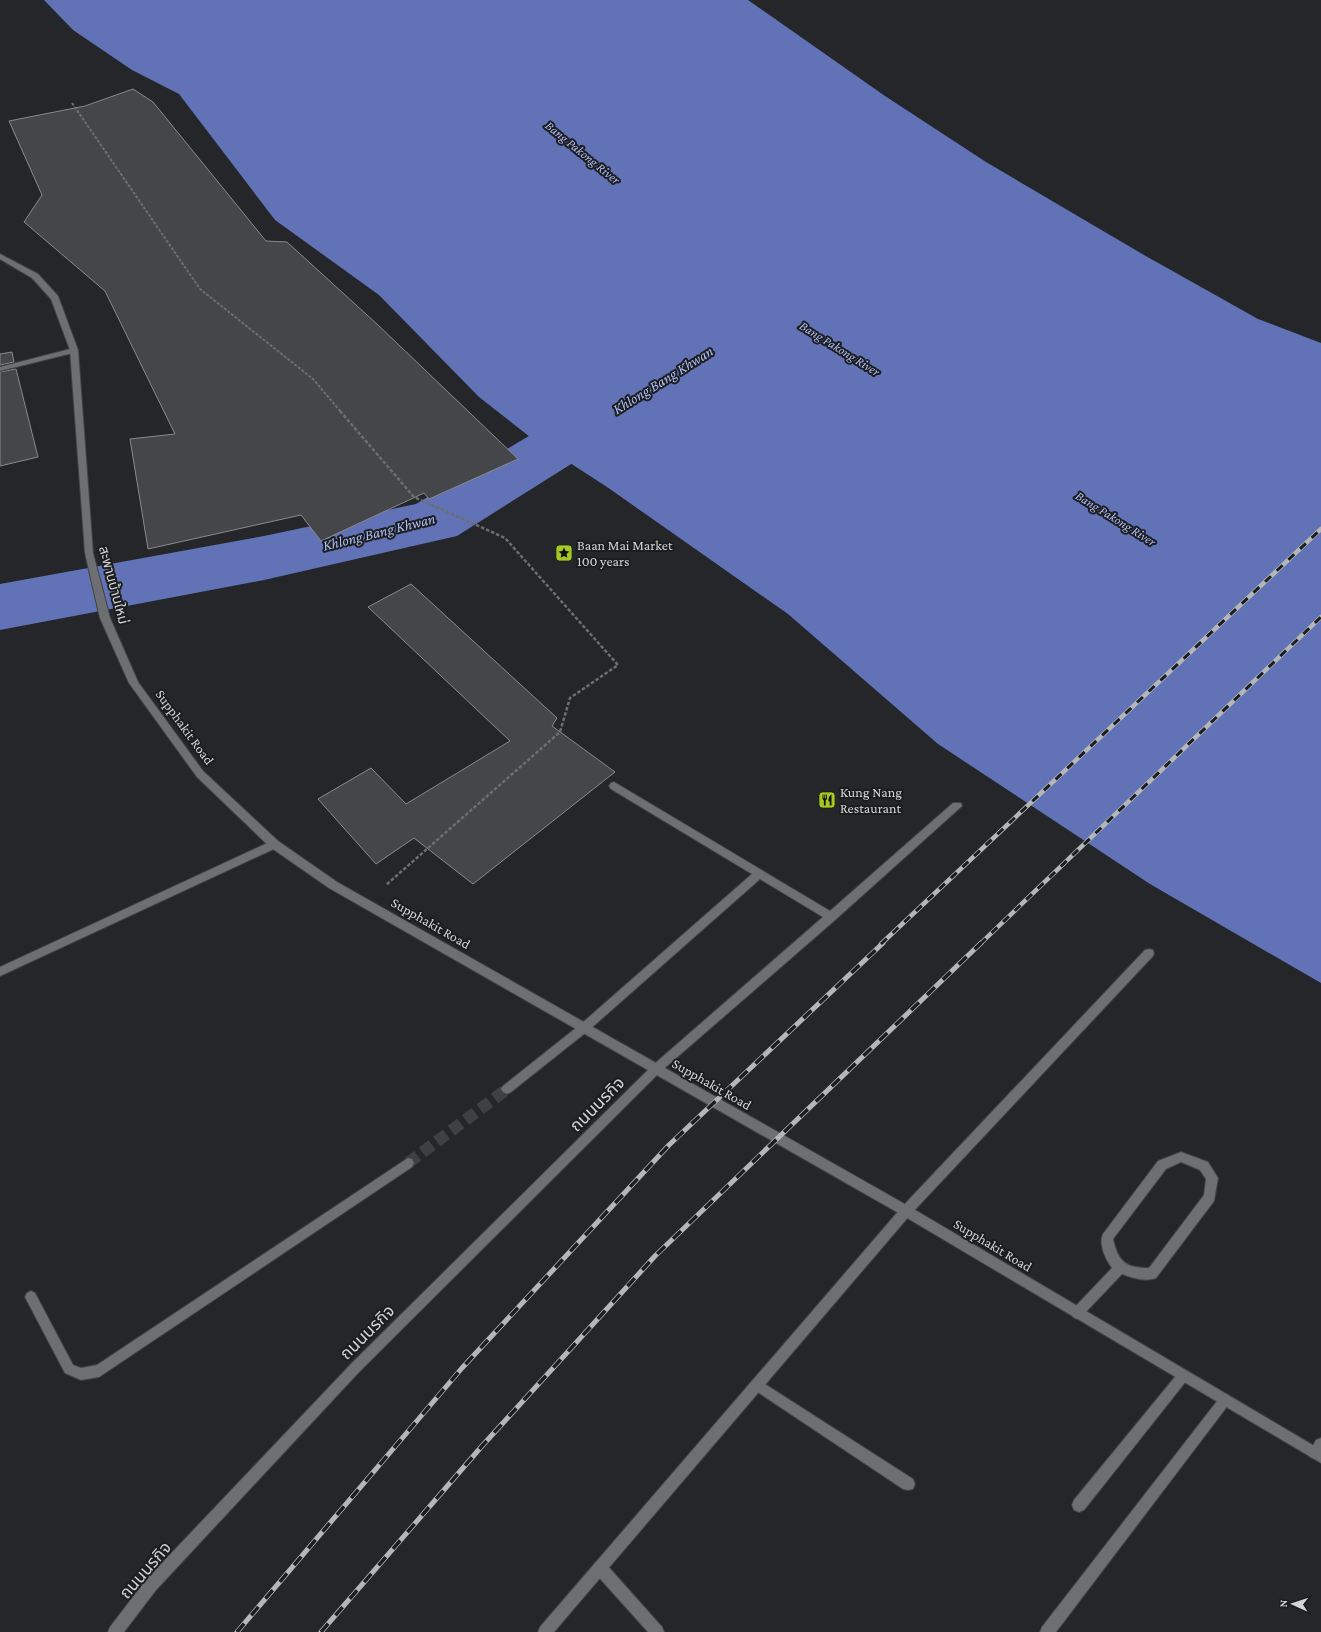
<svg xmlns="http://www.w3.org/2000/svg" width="1321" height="1632" viewBox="0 0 1321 1632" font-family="'Crimson Pro','Noto Sans Thai',serif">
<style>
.water{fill:#6172b6}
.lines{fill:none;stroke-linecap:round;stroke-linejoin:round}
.river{fill:#6172b6;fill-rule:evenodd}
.building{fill:#45464a;stroke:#898a8e}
.street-tunnel{stroke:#3f4043;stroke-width:12;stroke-dasharray:12 6;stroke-linecap:butt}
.lane-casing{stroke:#414245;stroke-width:2}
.street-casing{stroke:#414245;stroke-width:2}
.secondary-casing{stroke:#414245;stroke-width:2}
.path-far1{stroke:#6d6e70;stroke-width:2;stroke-dasharray:3 1.5;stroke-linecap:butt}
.path{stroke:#6d6e70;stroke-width:2.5;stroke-dasharray:3.5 2;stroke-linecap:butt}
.lane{fill:#6e6f72;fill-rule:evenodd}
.street{fill:#6e6f72;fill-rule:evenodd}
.secondary{fill:#6e6f72;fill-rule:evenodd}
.rail-far1-casing{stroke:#b5b6b8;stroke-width:4.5}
.rail-casing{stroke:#b5b6b8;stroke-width:5}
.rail-far1{stroke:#1c1d1f;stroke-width:3;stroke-dasharray:8;stroke-linecap:butt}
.rail{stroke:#1c1d1f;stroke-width:3.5;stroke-dasharray:11;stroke-linecap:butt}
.labels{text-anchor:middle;stroke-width:4;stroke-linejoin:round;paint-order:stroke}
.far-water-label{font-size:13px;font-style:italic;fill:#aebef7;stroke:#1c1d1f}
.poi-label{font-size:14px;fill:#d3d4d6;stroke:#1c1d1f;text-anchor:start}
.street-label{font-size:14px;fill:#d3d4d6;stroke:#1c1d1f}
.water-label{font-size:15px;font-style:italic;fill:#aebef7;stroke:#1c1d1f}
.near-street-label{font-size:17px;fill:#d3d4d6;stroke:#1c1d1f}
</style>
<rect width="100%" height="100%" fill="#252629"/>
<path class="water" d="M44 0H748L885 96 986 162 1144 255 1258 319 1321 343V983L1150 884 938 744 788 614 607 487 530 437 479 397 379 295 275 220 179 94 132 70 73 30Z"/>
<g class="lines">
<path class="river" d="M636 379 657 384 666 397 657 410 457 536 264 580 0 630V584L264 536 416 504 615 384Z"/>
</g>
<path class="building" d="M133 89 153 102 266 241 287 242 378 325 518 459 429 499 424 493 321 541 301 515 148 549 130 439 175 434 105 291 24 222 42 195 9 121 85 106Z
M12 352 14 362 0 365V354Z
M16 369 38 457 0 466V372Z
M411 584 557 718 552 726 615 772 473 884 414 838 376 864 318 799 371 768 406 804 510 741 368 607Z"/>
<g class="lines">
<path class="street-tunnel" d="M408 1163 507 1089"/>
<g class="lane-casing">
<path id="lane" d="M74 348 78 350 77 352 0 371V367Z
M614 782 830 911 953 803H961L962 806 835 920 660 1072 656 1074 652 1072 650 1069 652 1066 823 917 760 879 589 1030 585 1032 581 1030 580 1027 581 1024 752 874 611 789 609 786 611 783Z
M1149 949 1153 950 1154 953 1153 956 910 1215 906 1216 902 1215 900 1211 902 1207 1145 950Z
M1181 1152 1208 1162 1218 1178 1214 1201 1156 1278C1146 1282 1132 1278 1122 1274L1081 1317 1077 1319 1073 1317 1071 1313 1073 1309 1112 1268C1106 1260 1098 1244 1103 1234L1158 1161ZM1181 1162 1200 1170 1206 1179 1204 1195 1149 1268C1126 1268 1118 1262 1113 1239L1166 1169Z
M1183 1370 1187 1372 1189 1376 1187 1380 1084 1510 1079 1512 1074 1510 1072 1505 1074 1500 1179 1372Z
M757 1379 913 1479 915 1484 913 1489 908 1490 903 1489 753 1389 751 1385 753 1381Z
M1225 1394 1229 1396 1231 1400 1229 1404 1056 1632H1040L1042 1627 1221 1396Z
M1321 1438V1455L1315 1459 1310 1457 1309 1453 1316 1440Z
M600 1561 605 1563 662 1627 664 1632H648L595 1573 593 1568 595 1563Z"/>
</g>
<g class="street-casing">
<path id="street" d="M274 840 278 841 279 844 278 847 0 976V967Z
M585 1022 589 1024 590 1027 589 1030 511 1092 507 1094 503 1092 501 1089 503 1086 581 1024Z
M656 1064 660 1066 662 1069 660 1072 359 1372 156 1590 124 1632H108L110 1627 146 1580 351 1364 652 1066Z
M408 1158 412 1159 414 1163 412 1167 99 1377 81 1380 65 1373 25 1297 27 1293 31 1291 35 1293 73 1365 81 1368 97 1365Z
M906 1206 910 1207 912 1211 910 1215 554 1632H538L540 1627 902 1207Z"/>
</g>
<g class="secondary-casing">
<path id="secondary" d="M0 254 38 274 58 296 78 350 93 553 110 618 138 682 203 771 278 841 337 882 910 1207 1321 1450V1463L902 1215 329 888 270 847 197 777 129 683 100 618 85 553 70 350 51 299 32 278 0 259Z"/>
</g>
<path class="path-far1" d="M72 103 200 289 313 379 341 412"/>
<path class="path" d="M340 411 414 497 505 538 618 665 570 698 560 732 386 885"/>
<use href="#lane" class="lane"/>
<use href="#street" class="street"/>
<use href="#secondary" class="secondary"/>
<g class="rail-far1-casing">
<path id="rail-far1" d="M881 944 1321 529
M980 944 1321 617"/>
</g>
<g class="rail-casing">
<path id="rail" d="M237 1632 462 1368 669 1145 883 943
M321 1632 482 1446 655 1256 981 943"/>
</g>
<use href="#rail-far1" class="rail-far1"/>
<use href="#rail" class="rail"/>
</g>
<defs>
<g id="sight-square" transform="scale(0.9)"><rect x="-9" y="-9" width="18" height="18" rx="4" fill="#a5c823" stroke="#1c1d1f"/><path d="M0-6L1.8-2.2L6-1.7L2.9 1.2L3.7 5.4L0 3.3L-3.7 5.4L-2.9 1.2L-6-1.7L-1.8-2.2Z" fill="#111"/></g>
<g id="restaurant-square" transform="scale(0.9)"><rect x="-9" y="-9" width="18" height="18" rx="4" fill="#a5c823" stroke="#1c1d1f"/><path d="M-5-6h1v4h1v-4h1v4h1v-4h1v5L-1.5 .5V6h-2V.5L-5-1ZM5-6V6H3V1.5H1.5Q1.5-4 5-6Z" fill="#111"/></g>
</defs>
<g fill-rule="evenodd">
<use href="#sight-square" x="564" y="553"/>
<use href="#restaurant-square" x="827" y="800"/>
</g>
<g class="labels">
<g class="far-water-label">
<text transform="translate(583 152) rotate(39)" y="5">Bang Pakong River</text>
<text transform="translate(840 348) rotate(32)" y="5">Bang Pakong River</text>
<text transform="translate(1116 518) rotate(32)" y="5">Bang Pakong River</text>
</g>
<g class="poi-label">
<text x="577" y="550">Baan Mai Market<tspan x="577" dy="16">100 years</tspan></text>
<text x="840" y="797">Kung Nang<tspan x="840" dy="16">Restaurant</tspan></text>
</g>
<g class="street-label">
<text transform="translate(114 585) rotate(75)" y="5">สะพานบ้านใหม่</text>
<text transform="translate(185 727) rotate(54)" y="5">Supphakit Road</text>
<text transform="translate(431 923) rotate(30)" y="5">Supphakit Road</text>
<text transform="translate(712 1084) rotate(30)" y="5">Supphakit Road</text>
<text transform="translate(993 1245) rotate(31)" y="5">Supphakit Road</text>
</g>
<g class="water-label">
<text transform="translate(663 380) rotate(-32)" y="5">Khlong Bang Khwan</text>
<text transform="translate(379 532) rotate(-14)" y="5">Khlong Bang Khwan</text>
</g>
<g class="near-street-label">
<text transform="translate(597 1104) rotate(-45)" y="6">ถนนนรกิจ</text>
<text transform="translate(367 1332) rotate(-45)" y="6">ถนนนรกิจ</text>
<text transform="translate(145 1570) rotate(-49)" y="6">ถนนนรกิจ</text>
</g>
</g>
<g transform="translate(1293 1604) rotate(273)" stroke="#1c1d1f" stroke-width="3" paint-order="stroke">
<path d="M0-3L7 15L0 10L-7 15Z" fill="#d3d4d6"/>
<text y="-6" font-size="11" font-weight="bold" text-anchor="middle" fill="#d3d4d6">N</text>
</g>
</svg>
